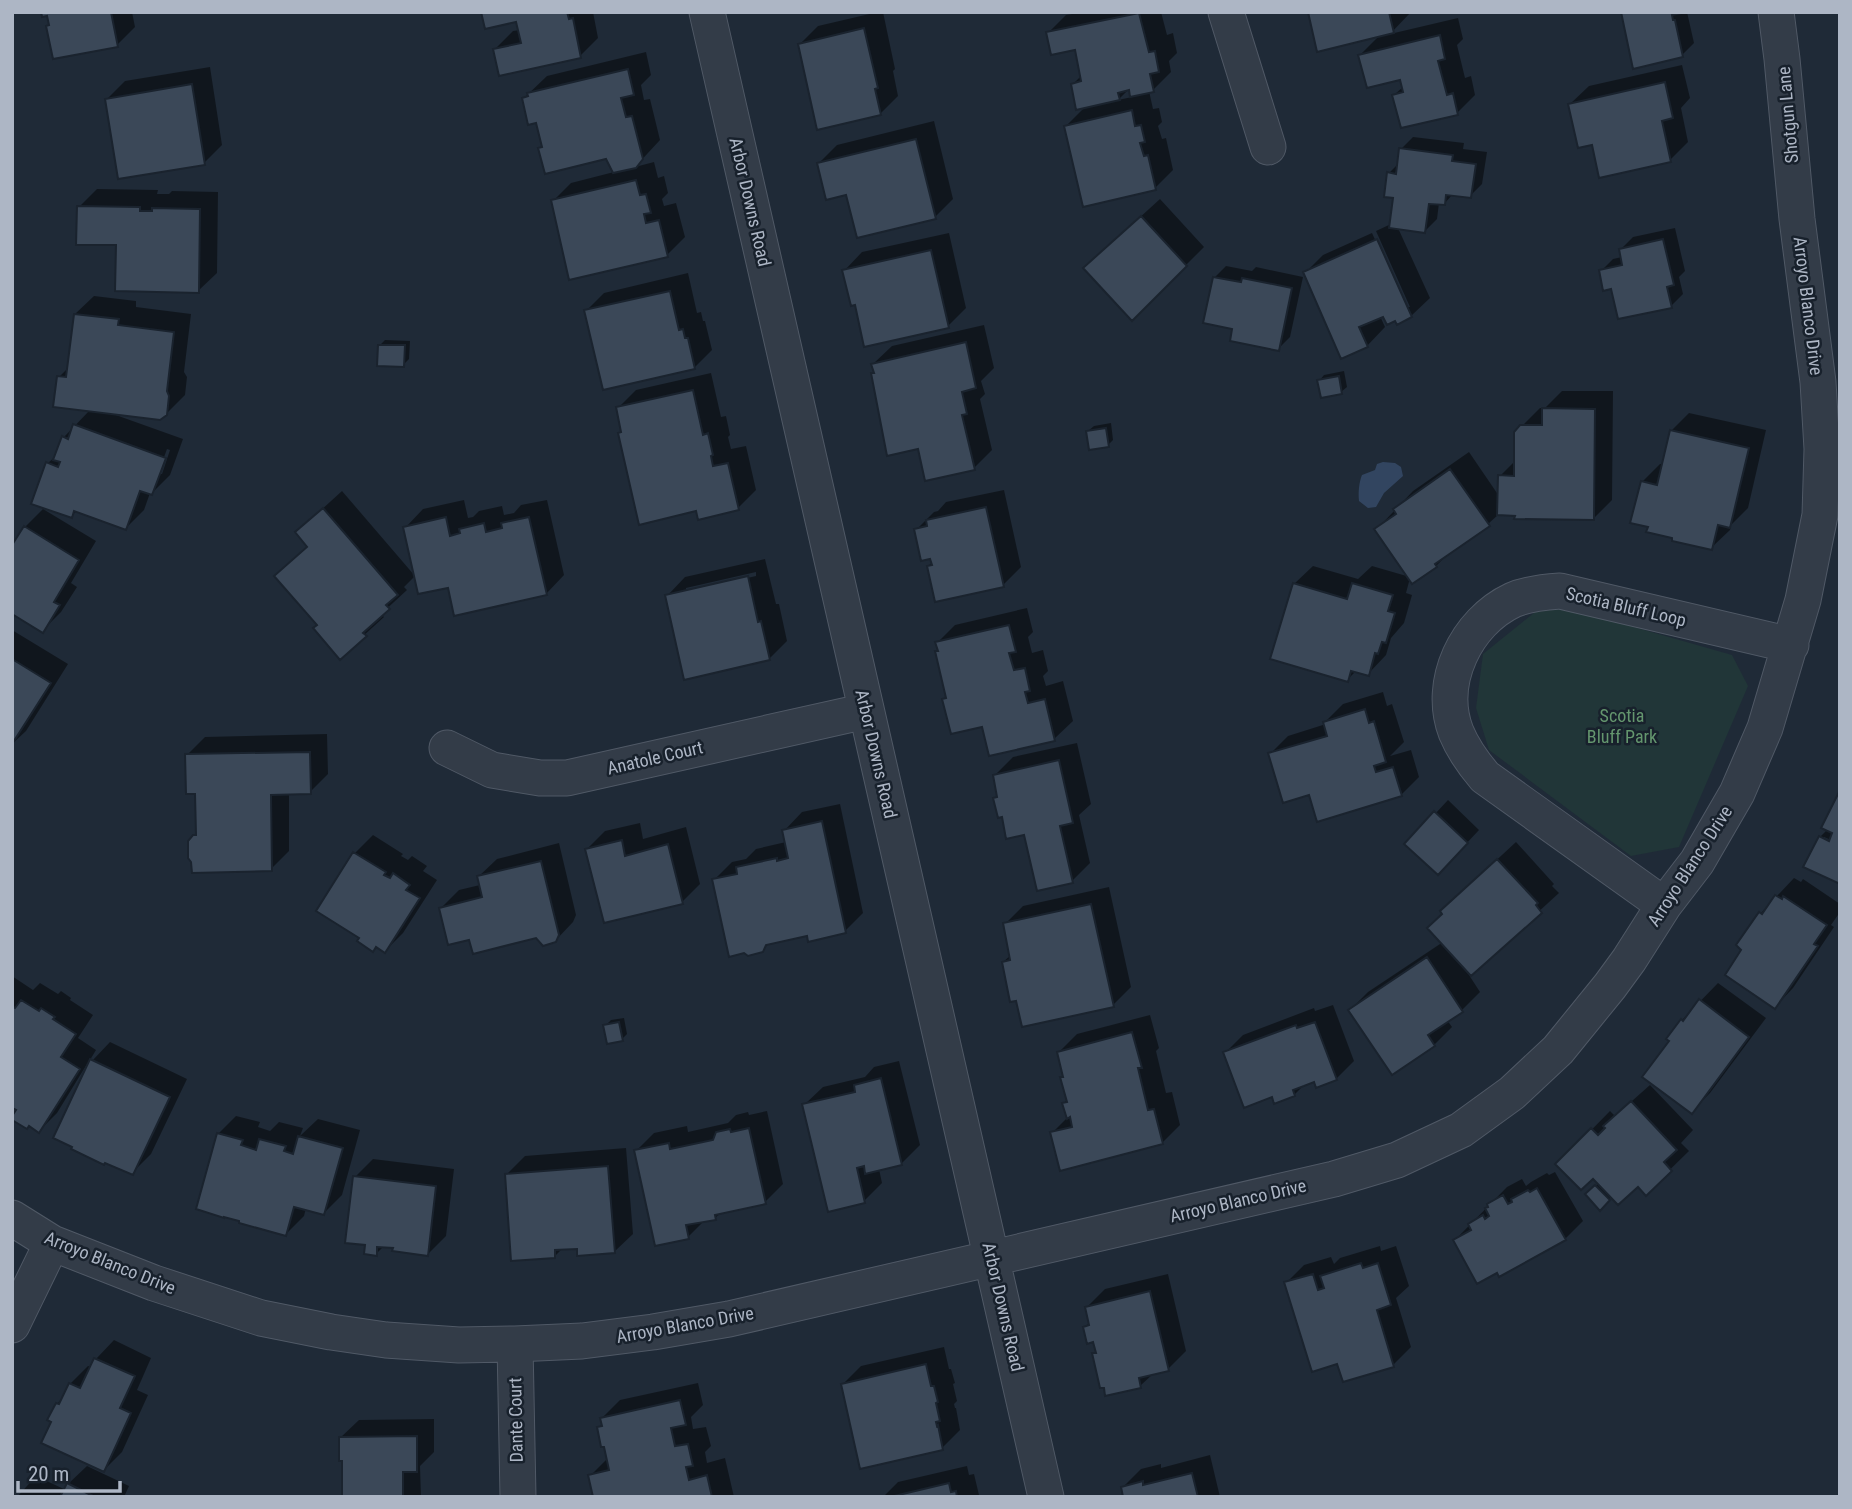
<svg xmlns="http://www.w3.org/2000/svg" width="1852" height="1509" viewBox="0 0 1852 1509" font-family="'Roboto Condensed',sans-serif">
<style>
.green{fill:#213638}
.water{fill:#324560}
.shadow{fill:#0007;fill-rule:evenodd}
.building{fill:#3b4858;stroke:#1a232e;stroke-width:2}
.lines{fill:none;stroke-linecap:round;stroke-linejoin:round}
.minor-casing{stroke:#505966;stroke-width:37}
.minor{stroke:#333c48;stroke-width:35}
.labels{text-anchor:middle;stroke-width:5;stroke-linejoin:round;paint-order:stroke}
.street-label{font-size:18px;fill:#adb6c5;stroke:#18212c}
.park-label{font-size:18px;fill:#64966e;stroke:#18212c}
</style>
<rect width="100%" height="100%" fill="#1f2a37"/>
<path class="green" d="M1567 608 1732 655 1748 686 1679 847 1631 856 1489 750 1476 708 1483 654 1535 612Z"/>
<path class="water" d="M1383 462 1395 463 1401 467 1403 476 1384 493 1376 507 1368 508 1359 501C1358 493 1359 482 1362 475L1375 470 1377 464Z"/>
<path class="shadow" d="M43 12H132L135 27 117 45 50 24 48 14Z
M483 12H593L598 38 580 56 495 49 513 31 520 30 518 20Z
M878 12H883L895 69 893 71 898 96 880 114 800 44 818 26Z
M1072 12H1161L1167 35 1173 33 1177 53 1169 61 1171 72 1153 90 1149 91 1153 109 1159 108 1162 122 1158 126 1162 139 1166 138 1173 170 1155 188 1066 126 1086 106 1073 84 1082 75 1076 48 1048 33 1066 15 1072 14ZM1130 88 1132 97 1118 100Z
M1309 12H1411L1390 34 1458 18 1463 39 1457 45 1465 78 1471 76 1475 95 1457 113 1394 95 1404 86 1401 78 1360 55 1381 34Z
M1623 12H1687L1694 43 1682 55Z
M646 52 651 75 641 85 644 100 650 99 660 140 635 167 654 162 658 178 664 176 668 193 662 199 664 206 676 203 685 237 667 255 553 201 571 183 614 172 606 157 540 148 543 146 537 121 524 98 547 76Z
M1682 65 1690 98 1681 108 1688 142 1670 160 1593 143 1570 104 1589 86Z
M210 67 222 145 204 163 107 99 125 81Z
M934 121 953 199 935 217 847 193 819 163 837 145Z
M1413 137 1464 143 1463 149 1487 152 1482 184 1470 196 1453 194 1444 204 1439 203 1437 219 1425 231 1398 228 1430 298 1411 316 1395 319 1383 314 1380 316 1385 327 1367 346 1305 273 1323 255 1372 233 1406 307H1410L1376 231 1391 224 1395 197 1389 173 1399 163 1401 149Z
M97 189 158 190 157 194H169L172 191 218 192 217 273 198 291 118 244 79 207Z
M1160 199 1204 247 1132 319 1104 250Z
M1675 228 1685 271 1679 277 1683 294 1671 306 1613 287 1601 271 1613 259 1622 257 1621 249 1633 237Z
M949 233 966 308 948 326 856 303 844 271 862 252Z
M1226 266 1252 271 1256 267 1303 277 1290 337 1278 349 1234 327 1214 278Z
M688 273 697 313 701 312 703 321H705L712 350 694 368 586 311 604 293Z
M94 296 136 301V307L191 314 184 372 187 377 185 395 166 414H113L183 439 170 475 152 493H150L144 510 126 528 77 511 71 516 48 463 58 454 64 437 90 410 59 377 69 367 75 314ZM167 449 170 450 162 474H158Z
M984 325 994 368 981 381 985 394 980 399 992 450 974 468 919 447 872 374 875 371 873 364 892 346Z
M385 340 410 341 409 359 403 365 380 345Z
M1344 371 1347 387 1341 392 1319 381 1324 375Z
M711 373 721 417 726 416 730 435 728 437 731 449 746 446 756 490 738 508 697 509 623 431 618 408 636 390Z
M1562 391H1613L1612 500 1594 518 1499 514 1488 524 1451 551 1436 566 1410 578 1406 593 1412 595 1404 623 1391 638 1386 655 1368 674 1357 670 1347 680 1294 584 1313 566 1358 579 1372 566 1410 577 1376 530 1413 491 1469 452 1499 496 1500 476 1516 460V432L1540 408H1545Z
M1689 413 1766 430 1748 508 1731 525 1730 530 1711 548 1675 537 1650 526 1642 482 1660 464H1664L1671 431Z
M1111 423 1113 440 1108 445 1088 431 1094 426Z
M1004 490 1021 567 1003 585 928 566 933 562 916 530 934 512 938 511 946 502Z
M342 491 415 576 404 587 407 590 381 614 384 617 340 657 319 625 277 576 308 546 297 532Z
M464 500 468 518 473 517 479 511 502 506 504 515 514 513 521 505 547 500 564 575 546 594 450 586 405 528 423 509Z
M43 509 96 541 71 583 77 587 61 612 43 630 25 527Z
M765 559 776 604H779L787 641 769 659 667 596 685 577ZM756 572V576L686 592V588Z
M1027 608 1033 632 1028 637 1032 653 1043 650 1048 671 1043 676 1046 686 1063 681 1073 721 1054 739 983 724 944 700 947 696 937 652 939 650 937 643 955 625Z
M12 630 68 664 26 731 12 744Z
M1383 692 1387 706 1392 704 1404 742 1390 756 1411 750 1419 777 1401 795 1310 793 1270 754 1288 736 1326 724 1325 722 1343 704Z
M327 734 328 774 310 792 289 793V851L271 869 189 841 198 833 197 792 187 755 205 737Z
M1077 743 1091 804 1079 815 1090 863 1072 881 995 799 998 795 994 776 1013 757Z
M1840 794V882L1820 837 1828 829ZM1824 837 1838 843 1824 841Z
M1448 800 1479 830 1450 861 1407 844Z
M840 804 863 913 845 931 808 934 770 942 762 951 714 880 732 862 746 859 756 849 786 842 784 831 802 812Z
M640 823 643 839 686 827 700 884 682 902 587 849 605 831Z
M373 835 403 854 401 856 408 860 412 856 427 866 423 871 437 880 403 933 385 951 318 910 355 853Z
M1516 842 1554 884 1552 886 1559 893 1469 975 1480 992 1462 1010 1447 1020 1452 1027 1434 1045 1350 1010 1368 992 1443 942 1461 893Z
M559 843 576 915 573 922 555 941 537 936 471 938 441 908 459 890 480 885 478 877 497 859Z
M1794 878 1801 882 1803 879 1840 904V912L1831 925 1834 927 1793 988 1775 1007 1744 949 1761 913Z
M1109 887 1131 987 1113 1005 1017 999 1003 962 1011 955 1005 924 1023 906Z
M12 976 33 990 40 983 58 994 61 991 71 998 70 1000 93 1015 78 1038 96 1050 90 1060 92 1061 110 1042 187 1079 151 1154 133 1172 74 1146 89 1066 87 1064 57 1113 39 1131 18 1109 12 1105Z
M1718 983 1766 1018 1710 1093 1692 1111 1671 1041 1668 1039 1682 1020Z
M1333 1005 1354 1061 1336 1079 1315 1080 1306 1083 1294 1095 1225 1053 1243 1035 1314 1008 1315 1011Z
M1150 1015 1159 1048 1156 1051 1166 1093 1172 1092 1180 1125 1162 1143 1052 1133 1068 1117 1064 1103 1068 1099 1062 1078 1064 1075 1059 1052 1077 1034Z
M624 1018 627 1034 622 1039 605 1026 611 1020Z
M899 1061 920 1145 901 1164 879 1169 882 1183 864 1201 804 1105 823 1087 865 1077 874 1067Z
M1650 1085 1693 1130 1681 1143 1689 1151 1646 1193 1638 1185 1612 1196 1601 1208 1587 1194 1599 1183 1593 1176 1558 1164 1610 1111 1615 1116Z
M767 1111 783 1184 765 1202 722 1212 715 1218 705 1220 688 1237 636 1151 654 1133 687 1126 688 1132 728 1123 736 1115 748 1112 749 1115Z
M236 1116 260 1122 258 1127 270 1131 279 1122 303 1128 300 1136 318 1119 360 1130 342 1195 324 1213 306 1208 304 1216 286 1234 218 1134Z
M626 1148 633 1234 614 1252 578 1247 563 1248 555 1256 507 1174 525 1156Z
M373 1159 454 1169 446 1236 428 1254 384 1246 376 1254 367 1244 355 1177Z
M1555 1172 1583 1221 1565 1239 1455 1240 1507 1187 1522 1179 1526 1186 1531 1182 1547 1173 1549 1175Z
M1380 1246 1381 1251 1396 1246 1409 1286 1396 1298 1411 1347 1393 1365 1338 1362 1286 1283 1304 1265 1331 1257 1334 1264 1340 1258Z
M1168 1274 1186 1351 1168 1369 1154 1373 1140 1386 1094 1354 1097 1351 1095 1340 1085 1327 1090 1322 1087 1307 1105 1289Z
M114 1340 151 1358 137 1390 148 1395 122 1452 104 1470 53 1421 57 1404 65 1395 70 1384 88 1366 91 1367 96 1359Z
M944 1347 949 1369H951L955 1383 953 1384 957 1401 954 1404 955 1408H956L960 1430 942 1448 843 1384 861 1366Z
M698 1383 703 1405 691 1417 693 1429 706 1427 711 1446 705 1452 707 1463 725 1458 734 1497H595L590 1476 608 1458 599 1428 603 1423 602 1418 620 1400Z
M434 1419V1452L420 1466 421 1497H344V1460L340 1438 359 1420Z
M1210 1455 1220 1497H1125L1123 1487 1141 1469 1161 1464V1468Z
M87 1466 129 1486 124 1497H17L36 1476 66 1490 68 1484Z
M967 1466 969 1475 974 1474 979 1495 977 1497H883L898 1482Z"/>
<path class="building" d="M41 12H111L118 47 53 59 46 26 49 25 47 16 42 17Z
M481 12H567L569 19 573 18 581 58 499 76 493 49 521 43 516 22 485 29Z
M1308 12H1389L1394 33 1317 52Z
M1621 12H1686L1672 15 1673 20H1675L1683 57 1633 69Z
M1139 13 1149 52 1155 51 1159 72 1150 74 1154 92 1130 97 1129 90 1118 93 1120 100 1076 110 1071 84 1081 81 1075 50 1051 55 1046 32Z
M864 28 878 88 875 89 881 115 817 130 798 44Z
M1440 35 1445 59 1438 61 1447 95 1453 93 1458 115 1401 128 1392 95 1403 92 1400 80 1367 88 1358 55Z
M628 69 634 95 621 98 626 117 632 116 643 159 636 168 613 173 606 159 545 174 538 148 542 147 536 123 528 125 522 98 528 96 527 93Z
M1665 82 1673 118 1662 121 1671 162 1599 178 1592 145 1578 148 1568 104Z
M192 84 205 165 118 179 105 99Z
M1132 110 1135 126 1141 125 1145 142 1140 143 1144 156 1148 155 1156 190 1083 207 1064 126Z
M916 139 936 219 857 238 846 195 826 200 817 163Z
M1399 148 1453 155 1452 161 1476 164 1471 198 1446 195 1445 205 1429 204 1425 233 1389 228 1393 198 1384 197 1387 172 1396 174Z
M636 180 640 195 646 194 651 213 644 214 646 223 659 220 668 257 569 280 551 200Z
M77 206 140 207V211H152V208L200 209 199 293 115 291 116 245H76Z
M1141 216 1187 266 1132 321 1083 268Z
M1377 239 1412 317 1397 325 1395 321 1387 325 1383 317 1359 327 1368 347 1341 359 1303 272Z
M1663 239 1674 285 1667 287 1672 308 1618 319 1611 289 1603 291 1599 270 1622 265 1619 249Z
M931 250 949 328 864 347 855 305 851 306 842 270Z
M1213 277 1241 282 1242 278 1292 288 1279 351 1230 341 1232 329 1203 323Z
M670 291 679 330 683 329 685 338H688L695 369 603 390 584 310Z
M74 314 119 319 118 325 174 332 167 391 169 396 167 415 160 420 53 407 57 376 66 377Z
M966 342 976 388 962 392 967 414 962 415 975 470 925 481 918 449 887 456 871 373H874L871 364Z
M378 345H405L404 367 377 366Z
M1339 376 1342 394 1321 398 1317 380Z
M693 390 703 435 708 433 713 455 711 456 713 466 728 463 739 510 698 520 696 511 639 525 618 433 621 432 616 407Z
M1542 408 1595 409 1594 520 1514 519 1515 516 1497 515 1498 475 1514 476V432L1520 425H1542Z
M73 424 166 458 152 495 140 491 126 530 74 511 72 518 31 504 46 462 58 467 60 462 53 460 62 436 68 439Z
M1106 428 1109 447 1089 450 1086 431Z
M1670 430 1749 448 1730 528 1718 525 1712 550 1672 541V538L1646 532 1648 527 1630 523 1641 481 1657 485Z
M1450 469 1490 526 1435 564 1437 567 1412 584 1374 529 1396 514 1393 509Z
M986 507 1004 587 935 602 927 566 932 565 930 559 921 561 914 529 927 526 926 520Z
M323 508 398 595 386 605 390 609 363 633 367 636 340 660 313 628 317 625 274 576 307 547 295 532Z
M446 517 450 536 460 533 459 529 484 523 486 532 502 528 501 523 529 517 547 595 454 616 448 588 418 594 403 527Z
M24 526 79 560 54 602 60 605 43 633 12 614V545Z
M748 576 758 622 761 621 770 660 684 680 665 595Z
M1293 583 1347 599 1352 583 1393 595 1388 611 1395 613 1386 643 1382 642 1378 654 1375 653 1369 676 1351 671 1348 682 1270 659Z
M1009 625 1016 652 1009 653 1014 670 1025 668 1030 691 1025 692 1028 703 1045 699 1055 741 989 756 982 727 951 734 942 699 946 698 935 651H938L935 642Z
M12 659 51 683 12 744Z
M1365 709 1369 723 1374 721 1386 762 1374 766 1376 772 1393 767 1402 796 1317 822 1309 795 1283 803 1268 753 1327 736 1323 722Z
M310 752 311 794 271 795 272 871 192 873 191 862 188 858V841L193 835H196L195 794H186L185 754Z
M1059 760 1073 823 1060 826 1073 883 1037 891 1024 835 1006 839 1002 817 998 818 993 798 997 797 993 775Z
M1840 790V884L1803 867 1819 836 1829 841 1832 833 1821 828Z
M1434 811 1468 843 1438 875 1404 844Z
M822 821 846 933 808 942 807 936 766 945 763 952 748 956 744 953 729 957 712 879 737 874 736 867 777 858V861L788 858 782 830Z
M622 840 625 856 668 844 683 904 604 923 585 849Z
M353 852 386 872 384 875 390 878 393 873 410 885 406 890 420 898 385 953 376 947 373 952 357 941 359 938 316 911Z
M1497 859 1538 903 1536 905 1542 913 1471 976 1427 928 1442 914 1440 911Z
M541 861 559 935 556 942 543 946 536 938 473 954 469 940 448 945 439 908 482 897 477 876Z
M1775 895 1782 899 1783 896 1827 925 1814 944 1818 946 1775 1009 1725 975 1741 950 1736 945 1759 912 1762 914Z
M1091 904 1114 1007 1022 1027 1016 1001 1010 1002 1002 962 1010 960 1003 923Z
M1427 957 1463 1012 1428 1035 1435 1046 1392 1075 1348 1010Z
M1699 999 1749 1037 1692 1114 1642 1077 1669 1041 1666 1039 1681 1019 1683 1021Z
M21 1000 39 1011 41 1008 55 1017 53 1019 76 1034 61 1057 80 1069 39 1133 29 1126 27 1129 12 1120V1116L16 1110 12 1108V1006L15 1008Z
M619 1022 623 1041 607 1044 603 1025Z
M1315 1022 1337 1080 1316 1088 1314 1082 1304 1086 1293 1090 1295 1096 1274 1104 1272 1097 1244 1108 1223 1052 1296 1025 1297 1028Z
M1132 1032 1142 1068H1138L1148 1110 1154 1109 1163 1144 1060 1171 1050 1132 1072 1127 1070 1117 1067 1119 1062 1103 1067 1102 1060 1077H1063L1057 1052Z
M90 1059 170 1097 133 1175 105 1163 104 1165 71 1149 72 1147 53 1138Z
M881 1078 902 1165 865 1174 864 1166 857 1168 865 1203 828 1212 802 1104 855 1092 854 1085Z
M1631 1101 1677 1150 1664 1162 1672 1171 1646 1196 1638 1187 1618 1205 1593 1179 1581 1190 1555 1164 1591 1128 1598 1135 1605 1128 1603 1126Z
M749 1128 766 1204 715 1215 716 1220 686 1225 689 1239 655 1246 634 1150 669 1143 670 1149 713 1140 716 1132 730 1129 731 1132Z
M217 1133 243 1140 241 1145 256 1150 259 1139 286 1146 284 1151 293 1154 298 1136 343 1148 324 1215 294 1207 286 1236 239 1223V1221L224 1217V1218L196 1209Z
M608 1166 615 1253 577 1256V1249L555 1250V1258L511 1261 505 1174Z
M353 1176 436 1186 428 1256 392 1251 393 1248 377 1247V1256L364 1254 365 1245 345 1243Z
M1595 1185 1610 1200 1600 1211 1585 1194Z
M1537 1188 1566 1240 1499 1277 1497 1273 1477 1284 1453 1240 1471 1230 1468 1224 1483 1215 1485 1219 1489 1216 1485 1208 1488 1207 1487 1204 1503 1195 1508 1204 1512 1202 1511 1199 1528 1190 1530 1192Z
M1361 1263 1363 1268 1378 1263 1391 1305 1377 1310 1394 1367 1343 1382 1337 1364 1312 1372 1284 1282 1313 1274 1318 1290 1324 1288 1320 1276Z
M1150 1291 1169 1371 1139 1378 1141 1388 1105 1396 1104 1388H1100L1092 1353H1096L1093 1342 1087 1344 1083 1327 1089 1325 1085 1307Z
M94 1358 135 1376 120 1408 131 1413 104 1472 41 1443 51 1422 47 1420 56 1403 59 1404 69 1383 80 1388Z
M926 1364 931 1386H934L938 1402 936 1403 940 1421 936 1422 937 1426 938 1425 943 1450 860 1469 841 1384Z
M680 1400 686 1425 671 1428 675 1446 688 1444 693 1466 686 1467 689 1480 707 1475 712 1497H593L588 1475 609 1470 604 1447H601L597 1427 602 1426 600 1418Z
M417 1436V1472H403V1497H342V1461H339V1437Z
M1192 1473 1198 1497H1123L1121 1487 1143 1481V1485Z
M67 1483 95 1497H60Z
M949 1483 951 1492 956 1491 957 1497H890Z"/>
<g class="lines">
<g class="minor-casing">
<path id="minor" d="M707 12 1046 1497
M1226 12 1268 147
M447 748 492 770 540 778H567L866 711
M1664 905 1485 777C1473 763 1463 749 1456 732 1437 682 1466 622 1513 600 1527 594 1545 592 1560 591L1791 645
M12 1218 52 1243 154 1283 261 1318 331 1332 386 1340 459 1345 515 1344 582 1341 653 1332 729 1319 1334 1179 1397 1160 1461 1130 1512 1093 1558 1050 1610 986 1629 960 1664 905 1697 862 1737 793 1765 728 1803 600 1820 515 1822 449 1818 382 1797 219 1782 59 1776 12
M12 1325 52 1243
M515 1344 518 1497"/>
</g>
<use href="#minor" class="minor"/>
</g>
<g class="labels">
<g class="street-label">
<text transform="translate(1788 115) rotate(-95)" y="6">Shotgun Lane</text>
<text transform="translate(750 202) rotate(77)" y="6">Arbor Downs Road</text>
<text transform="translate(1808 306) rotate(83)" y="6">Arroyo Blanco Drive</text>
<text transform="translate(1626 607) rotate(13)" y="6">Scotia Bluff Loop</text>
<text transform="translate(876 754) rotate(77)" y="6">Arbor Downs Road</text>
<text transform="translate(655 758) rotate(-13)" y="6">Anatole Court</text>
<text transform="translate(1690 866) rotate(-57)" y="6">Arroyo Blanco Drive</text>
<text transform="translate(1238 1201) rotate(-13)" y="6">Arroyo Blanco Drive</text>
<text transform="translate(110 1263) rotate(22)" y="6">Arroyo Blanco Drive</text>
<text transform="translate(1003 1307) rotate(77)" y="6">Arbor Downs Road</text>
<text transform="translate(685 1325) rotate(-10)" y="6">Arroyo Blanco Drive</text>
<text transform="translate(516 1420) rotate(-91)" y="6">Dante Court</text>
</g>
<g class="park-label">
<text x="1622" y="722">Scotia<tspan x="1622" dy="21">Bluff Park</tspan></text>
</g>
</g>
<rect width="1852" height="1509" fill="none" stroke="#adb6c5" stroke-width="28"/>
<path d="M18 1481v10h102v-10" fill="none" stroke="#adb6c5" stroke-width="3.5"/>
<text x="28" y="1481" font-size="21" fill="#adb6c5" stroke="#18212c" stroke-width="5" paint-order="stroke">20 m</text>
</svg>
